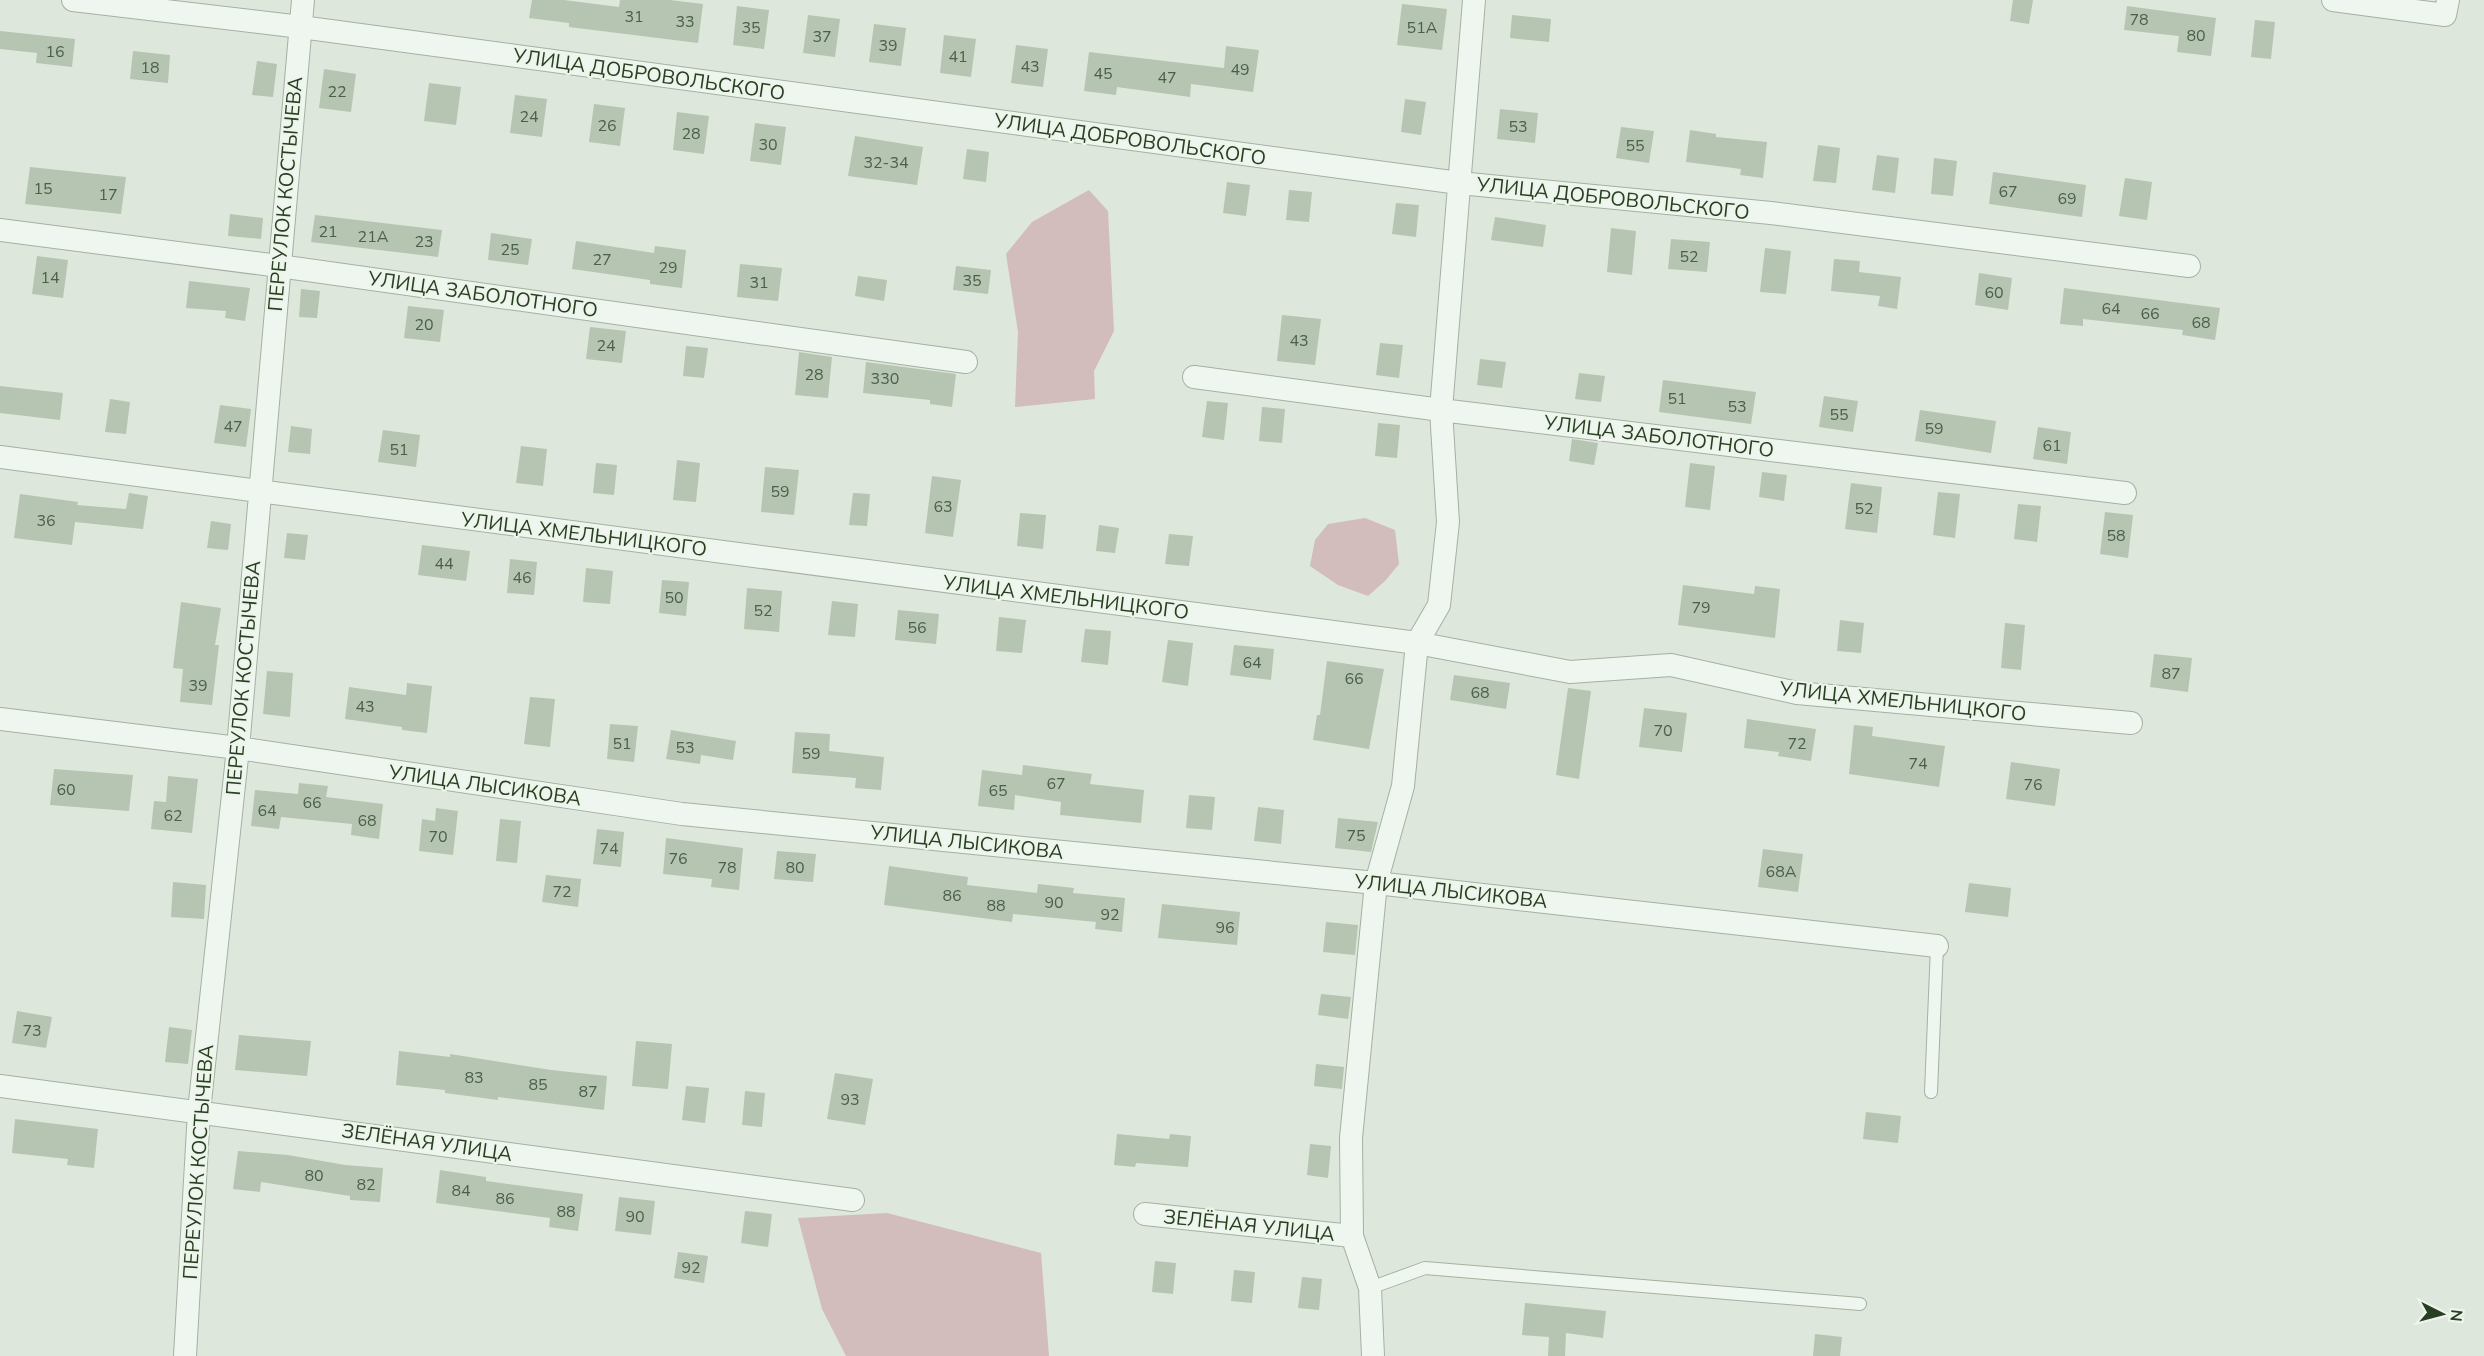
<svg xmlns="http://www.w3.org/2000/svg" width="2484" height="1356" viewBox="0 0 2484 1356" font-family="'Nunito Sans',sans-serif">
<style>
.green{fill:#d2bcbc}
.building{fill:#b5c5b2}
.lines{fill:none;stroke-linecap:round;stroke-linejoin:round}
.service-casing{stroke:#a4b1a1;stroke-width:14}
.minor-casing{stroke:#a4b1a1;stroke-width:24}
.service{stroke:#eff6ef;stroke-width:12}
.minor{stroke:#eff6ef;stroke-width:22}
.labels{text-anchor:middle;stroke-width:4.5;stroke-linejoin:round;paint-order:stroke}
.number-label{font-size:16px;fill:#4b6048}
.street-label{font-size:20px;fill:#283f24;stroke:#edf5eb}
</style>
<rect width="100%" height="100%" fill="#dee7dc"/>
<path class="green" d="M1089 190 1108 211 1114 331 1094 371 1095 399 1015 407 1018 332 1006 254 1032 222Z
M1365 518 1395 530 1399 564 1385 581 1368 596 1338 585 1310 566 1315 540 1328 524Z
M887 1213 1041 1253 1049 1356H846L822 1309 798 1218Z"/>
<path class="building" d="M532 0H564L619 7 620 0H670L703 4 698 43 569 27V23L529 18Z
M2013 0H2033L2029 24 2010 21Z
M1402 4 1447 9 1442 50 1397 45Z
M737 6 769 10 764 49 733 45Z
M2127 6 2216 18 2211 56 2177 52 2179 36 2124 30Z
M808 15 840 19 835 57 803 53Z
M1512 15 1551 19 1549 42 1510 38Z
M2255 20 2275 22 2271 59 2251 57Z
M874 24 906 28 901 66 869 62Z
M0 31 75 39 72 67 36 63 37 53 0 49Z
M944 35 976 39 971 77 940 73Z
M1016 45 1048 49 1043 87 1011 83Z
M1226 46 1259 50 1253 92 1191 84 1190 97 1117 87 1116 95 1084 91 1089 52 1224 68Z
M133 51 170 55 168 83 130 79Z
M257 61 277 64 273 97 252 95Z
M324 69 356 74 351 112 319 108Z
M429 83 461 87 456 125 424 121Z
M515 95 547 99 542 137 510 133Z
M1405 99 1426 102 1421 135 1401 132Z
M594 104 625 108 620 146 589 142Z
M1500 109 1538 113 1535 143 1497 139Z
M677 112 709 116 704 154 673 150Z
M755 123 786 127 781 165 750 161Z
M1621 127 1654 131 1649 163 1616 158Z
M1690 130 1716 134V137L1767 142 1763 178 1740 175 1741 169 1686 162Z
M855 136 923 147 917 185 848 176Z
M1818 145 1840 148 1836 183 1813 181Z
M967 149 989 152 986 182 963 179Z
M1877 155 1899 158 1895 193 1872 190Z
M1934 158 1957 161 1953 196 1931 194Z
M30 167 126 177 121 214 25 204Z
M1993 172 2086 185 2082 217 1989 204Z
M2125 178 2152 182 2147 220 2119 216Z
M1227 182 1250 185 1246 216 1223 213Z
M1289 190 1312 192 1309 222 1286 220Z
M1396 203 1419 205 1416 237 1392 234Z
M230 214 263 218 261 239 228 236Z
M315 215 442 230 438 257 311 242Z
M1495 217 1546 225 1543 247 1491 240Z
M1611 228 1636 231 1632 275 1607 272Z
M491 233 532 239 528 265 488 260Z
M1671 239 1710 242 1707 272 1668 269Z
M576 241 654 253 655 246 686 250 682 288 650 284V280L572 269Z
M1765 248 1791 251 1786 294 1760 292Z
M37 256 68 260 63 298 32 294Z
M1834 259 1860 261 1859 272 1901 277 1897 309 1878 306 1880 296 1831 291Z
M740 264 782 268 778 301 737 297Z
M956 266 991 270 988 294 953 290Z
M1979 273 2012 278 2008 310 1975 305Z
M858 276 887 280 884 301 855 296Z
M189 281 250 288 245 321 225 318 226 311 186 308Z
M2064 288 2220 308 2215 340 2182 335 2183 330 2083 319V326L2060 324Z
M301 289 320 291 317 318 299 317Z
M408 306 444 310 440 342 404 338Z
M1282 315 1321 319 1315 365 1277 361Z
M590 327 626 331 622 363 586 359Z
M1380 343 1403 345 1399 378 1376 375Z
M686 346 708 348 704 378 683 376Z
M799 352 832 357 828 398 795 395Z
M1480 359 1506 362 1502 388 1477 385Z
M866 362 956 374 952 407 930 404V400L863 393Z
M1579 373 1605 376 1601 402 1575 399Z
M1663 380 1756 392 1751 424 1659 412Z
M0 386 63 393 60 420 0 413Z
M1824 396 1858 401 1853 432 1819 427Z
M110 399 130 402 126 434 105 432Z
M1207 401 1228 403 1224 440 1202 437Z
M220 405 251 409 246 447 214 443Z
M1262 407 1285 409 1282 443 1259 441Z
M1920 410 1996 421 1991 453 1915 441Z
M1378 423 1400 425 1397 458 1375 456Z
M291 426 312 429 310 454 288 452Z
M2038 427 2071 432 2067 464 2033 459Z
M383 430 420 435 416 467 378 462Z
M1572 439 1598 443 1594 465 1569 461Z
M521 446 547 449 543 486 516 483Z
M677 460 700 463 696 502 673 500Z
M596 463 617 465 614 495 593 493Z
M1690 463 1715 466 1710 510 1685 507Z
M765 467 799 470 794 515 761 512Z
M1762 472 1787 475 1784 501 1759 497Z
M932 476 961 480 953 537 925 533Z
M1851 483 1882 487 1877 533 1845 529Z
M1938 492 1960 494 1955 538 1933 535Z
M129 493 148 496 143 529 75 522 72 545 14 538 20 494 78 502 77 505 126 509Z
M853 493 870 494 867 526 849 525Z
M2018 504 2041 506 2037 542 2014 539Z
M2105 512 2133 515 2128 558 2100 554Z
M1020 513 1046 515 1043 549 1017 546Z
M211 521 231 524 228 550 207 548Z
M1099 525 1119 528 1115 553 1096 551Z
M287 533 308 535 305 560 284 558Z
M1169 534 1193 536 1189 566 1165 564Z
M422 545 470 551 466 581 418 575Z
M510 559 537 562 534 595 507 593Z
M586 568 613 571 610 604 583 602Z
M662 580 689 582 686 616 659 613Z
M1683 585 1754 594 1755 586 1780 589 1775 638 1678 625Z
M747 588 782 591 779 632 744 629Z
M832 601 858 604 855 637 828 635Z
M181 602 221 608 215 645H219L212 705 180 702 183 669 173 668Z
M898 610 939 614 936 644 895 640Z
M999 617 1026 620 1022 653 996 651Z
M1840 620 1864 623 1861 653 1837 651Z
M2005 623 2025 625 2021 670 2001 668Z
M1085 629 1111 631 1108 665 1081 662Z
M1168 640 1193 643 1188 686 1162 682Z
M1234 645 1274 649 1271 680 1230 675Z
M2154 654 2192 658 2188 692 2150 687Z
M1327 661 1384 669 1369 749 1313 740 1317 715H1320Z
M267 671 293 673 290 717 263 714Z
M1454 675 1510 683 1506 709 1450 700Z
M407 683 432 686 427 733 402 730V727L345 719 349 687 406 695Z
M1568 688 1591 691 1579 779 1556 775Z
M530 697 555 699 550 747 524 744Z
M1644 708 1687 713 1682 752 1639 747Z
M1747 719 1816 729 1811 761 1778 756 1779 752 1744 748Z
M610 724 638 726 634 762 607 759Z
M1854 725 1873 727 1872 736 1945 746 1939 787 1849 774Z
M671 730 736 741 733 760 701 755 700 764 666 759Z
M795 732 830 734 829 751 884 757 881 790 855 788 856 778 792 773Z
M2011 762 2060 769 2055 806 2006 799Z
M1023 765 1092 774 1090 784 1144 790 1141 823 1060 815 1061 802 1015 795 1014 810 978 806 982 770 1022 775Z
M54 769 133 775 129 811 50 805Z
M168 776 198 779 192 833 151 829 154 801 166 802Z
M299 783 328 786 326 797 383 804 379 839 351 835 352 824 281 817 279 829 251 826 255 790 298 794Z
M1189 795 1215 797 1212 830 1186 828Z
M1258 807 1284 810 1281 844 1254 841Z
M436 808 458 811 453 855 419 851 422 819 435 821Z
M1338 818 1378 822 1371 852 1335 848Z
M500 819 521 821 517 863 496 861Z
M597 829 624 832 621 867 593 864Z
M666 838 743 848 739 890 711 887 712 879 663 874Z
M1763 849 1803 854 1798 892 1758 887Z
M777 851 816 854 813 882 774 879Z
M889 866 968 877 967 885 1037 893 1038 884 1074 888 1073 893 1125 898 1122 932 1095 929 1096 922 1013 914 1012 922 884 905Z
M546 875 581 879 578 907 542 902Z
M173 882 206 885 204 919 171 917Z
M1969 883 2011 888 2008 917 1965 912Z
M1162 904 1240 912 1237 945 1158 938Z
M1326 922 1358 925 1355 955 1323 952Z
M1321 994 1351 997 1348 1019 1318 1015Z
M17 1011 52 1017 46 1048 12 1043Z
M169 1027 192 1030 188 1064 165 1062Z
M239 1035 311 1041 307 1076 235 1070Z
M636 1041 672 1044 668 1089 632 1086Z
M399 1051 450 1057V1054L551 1070 607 1076 604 1110 498 1097V1100L445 1093V1090L396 1085Z
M1316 1064 1344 1067 1342 1089 1314 1086Z
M835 1073 873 1079 865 1125 827 1119Z
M686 1086 709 1088 705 1123 682 1120Z
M745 1091 765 1093 762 1127 742 1125Z
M1866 1112 1901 1116 1898 1143 1863 1139Z
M15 1119 98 1129 94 1168 67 1165 68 1159 12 1153Z
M1117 1134 1169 1139 1170 1134 1191 1136 1188 1167 1136 1163 1135 1167 1114 1165Z
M1310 1144 1331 1146 1328 1178 1307 1175Z
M238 1151 288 1155 345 1165 383 1168 380 1202 350 1200V1196L261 1182 260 1192 233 1189Z
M440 1170 486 1177V1181L583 1194 578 1231 549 1227 550 1218 436 1203Z
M619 1197 655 1201 651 1235 615 1231Z
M745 1211 772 1214 768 1247 741 1243Z
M678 1252 708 1256 704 1283 674 1278Z
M1155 1261 1176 1263 1173 1294 1152 1292Z
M1234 1270 1255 1272 1252 1303 1231 1301Z
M1302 1277 1322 1279 1319 1310 1298 1308Z
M1525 1303 1606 1311 1603 1338 1566 1333 1565 1356H1548L1549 1337 1522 1335Z
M1815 1334 1842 1337 1840 1356H1813Z"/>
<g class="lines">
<g class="service-casing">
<path id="service" d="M1931 1092 1937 946
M1370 1288 1425 1268 1860 1304"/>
</g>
<g class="minor-casing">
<path id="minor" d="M73 0 301 27 1459 183 1771 213 2189 266
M2333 0 2445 15 2448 0
M0 230 279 266 966 362
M1194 377 1441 410 2125 493
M0 457 1417 643 1570 672 1671 665 1797 693 2131 723
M0 719 238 748 682 814 1376 883 1937 946
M0 1086 853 1200
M1145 1214 1352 1236
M185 1356 199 1111 238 748 303 0
M1373 1356 1370 1288 1352 1236 1351 1138 1376 883 1403 786 1417 643 1439 605 1448 522 1441 410 1474 0"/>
</g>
<use href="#service" class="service"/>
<use href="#minor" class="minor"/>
</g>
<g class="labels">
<g class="number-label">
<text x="634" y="22">31</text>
<text x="2139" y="25">78</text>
<text x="685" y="27">33</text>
<text x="751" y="33">35</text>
<text x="1422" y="33">51А</text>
<text x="2196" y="41">80</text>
<text x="822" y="42">37</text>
<text x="888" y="51">39</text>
<text x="55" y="57">16</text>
<text x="958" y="62">41</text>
<text x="1030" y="72">43</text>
<text x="150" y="73">18</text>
<text x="1240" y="75">49</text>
<text x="1103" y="79">45</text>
<text x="1167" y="83">47</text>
<text x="337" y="97">22</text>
<text x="529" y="122">24</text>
<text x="607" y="131">26</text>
<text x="1518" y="132">53</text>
<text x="691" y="139">28</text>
<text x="768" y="150">30</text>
<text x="1635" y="151">55</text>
<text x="886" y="168">32-34</text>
<text x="43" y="194">15</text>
<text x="2008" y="197">67</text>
<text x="108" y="200">17</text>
<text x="2067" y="204">69</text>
<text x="328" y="237">21</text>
<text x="373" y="242">21А</text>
<text x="424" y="247">23</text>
<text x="510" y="255">25</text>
<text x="1689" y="262">52</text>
<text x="602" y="265">27</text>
<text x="668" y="273">29</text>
<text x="50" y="283">14</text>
<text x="972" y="286">35</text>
<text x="759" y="288">31</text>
<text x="1994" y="298">60</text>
<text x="2111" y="314">64</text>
<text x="2150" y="319">66</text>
<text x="2201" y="328">68</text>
<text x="424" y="330">20</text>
<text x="1299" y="346">43</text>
<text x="606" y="351">24</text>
<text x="814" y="380">28</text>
<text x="885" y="384">330</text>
<text x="1677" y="404">51</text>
<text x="1737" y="412">53</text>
<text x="1839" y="420">55</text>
<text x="233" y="432">47</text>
<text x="1934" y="434">59</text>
<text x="2052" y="451">61</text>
<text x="399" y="455">51</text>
<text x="780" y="497">59</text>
<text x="943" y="512">63</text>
<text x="1864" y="514">52</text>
<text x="46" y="526">36</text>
<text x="2116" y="541">58</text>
<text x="444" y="569">44</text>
<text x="522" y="583">46</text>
<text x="674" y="603">50</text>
<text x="1701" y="613">79</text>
<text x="763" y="616">52</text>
<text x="917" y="633">56</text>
<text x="1252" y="668">64</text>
<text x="2171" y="679">87</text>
<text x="1354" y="684">66</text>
<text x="198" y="691">39</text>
<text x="1480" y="698">68</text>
<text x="365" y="712">43</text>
<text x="1663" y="736">70</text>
<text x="622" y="749">51</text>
<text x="1797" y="749">72</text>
<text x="685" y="753">53</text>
<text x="811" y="759">59</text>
<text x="1918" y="769">74</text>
<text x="1056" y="789">67</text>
<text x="2033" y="790">76</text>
<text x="66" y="795">60</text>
<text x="998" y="796">65</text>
<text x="312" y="808">66</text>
<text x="267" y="816">64</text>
<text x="173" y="821">62</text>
<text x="367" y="826">68</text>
<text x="1356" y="841">75</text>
<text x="438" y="842">70</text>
<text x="609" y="854">74</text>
<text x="678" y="864">76</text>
<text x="727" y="873">78</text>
<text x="795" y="873">80</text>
<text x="1781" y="877">68А</text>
<text x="562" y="897">72</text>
<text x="952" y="901">86</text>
<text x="1054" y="908">90</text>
<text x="996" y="911">88</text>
<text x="1110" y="920">92</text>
<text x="1225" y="933">96</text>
<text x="32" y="1036">73</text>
<text x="474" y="1083">83</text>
<text x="538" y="1090">85</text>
<text x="588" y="1097">87</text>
<text x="850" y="1105">93</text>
<text x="314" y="1181">80</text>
<text x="366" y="1190">82</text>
<text x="461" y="1196">84</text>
<text x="505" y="1204">86</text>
<text x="566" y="1217">88</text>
<text x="635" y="1222">90</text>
<text x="691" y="1273">92</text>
</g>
<g class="street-label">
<text transform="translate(649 74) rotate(8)" y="7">УЛИЦА ДОБРОВОЛЬСКОГО</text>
<text transform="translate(1130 139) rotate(8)" y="7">УЛИЦА ДОБРОВОЛЬСКОГО</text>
<text transform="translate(285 194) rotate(-85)" y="7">ПЕРЕУЛОК КОСТЫЧЕВА</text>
<text transform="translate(1613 198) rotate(6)" y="7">УЛИЦА ДОБРОВОЛЬСКОГО</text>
<text transform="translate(483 294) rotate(8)" y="7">УЛИЦА ЗАБОЛОТНОГО</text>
<text transform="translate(1659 436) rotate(7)" y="7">УЛИЦА ЗАБОЛОТНОГО</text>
<text transform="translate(584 534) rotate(7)" y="7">УЛИЦА ХМЕЛЬНИЦКОГО</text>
<text transform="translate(1066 597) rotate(7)" y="7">УЛИЦА ХМЕЛЬНИЦКОГО</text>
<text transform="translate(243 678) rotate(-85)" y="7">ПЕРЕУЛОК КОСТЫЧЕВА</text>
<text transform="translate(1903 701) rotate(6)" y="7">УЛИЦА ХМЕЛЬНИЦКОГО</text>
<text transform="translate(485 785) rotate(8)" y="7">УЛИЦА ЛЫСИКОВА</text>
<text transform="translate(967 842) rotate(6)" y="7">УЛИЦА ЛЫСИКОВА</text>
<text transform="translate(1451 891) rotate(6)" y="7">УЛИЦА ЛЫСИКОВА</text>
<text transform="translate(427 1142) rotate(8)" y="7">ЗЕЛЁНАЯ УЛИЦА</text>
<text transform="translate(198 1162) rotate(-86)" y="7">ПЕРЕУЛОК КОСТЫЧЕВА</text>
<text transform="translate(1249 1225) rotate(6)" y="7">ЗЕЛЁНАЯ УЛИЦА</text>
</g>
</g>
<g transform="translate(2442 1314) rotate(96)" stroke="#edf5eb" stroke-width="4.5" paint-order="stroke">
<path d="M0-4.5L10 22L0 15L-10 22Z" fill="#283f24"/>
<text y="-9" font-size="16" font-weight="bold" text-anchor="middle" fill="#283f24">N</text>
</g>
</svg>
